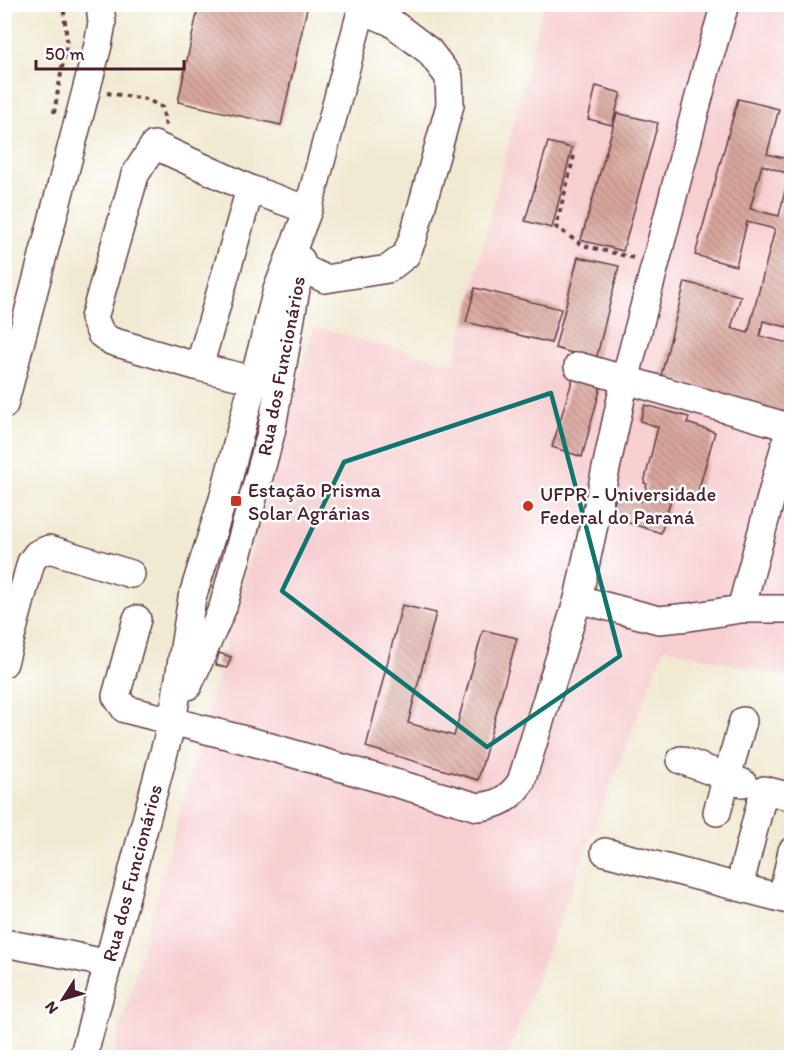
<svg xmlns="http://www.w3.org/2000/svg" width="796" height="1062" viewBox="0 0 796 1062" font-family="Itim,sans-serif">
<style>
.built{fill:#f7cfd1}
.building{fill:url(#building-back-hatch);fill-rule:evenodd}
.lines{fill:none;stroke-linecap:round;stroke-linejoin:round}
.minor-casing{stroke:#633d44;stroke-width:30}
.path{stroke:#633d44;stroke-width:4;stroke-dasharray:4.5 4.5;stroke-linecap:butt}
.minor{stroke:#fff;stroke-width:27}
.marked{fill:none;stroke:#0f766e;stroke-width:4.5;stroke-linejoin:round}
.poi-dot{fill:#c8321e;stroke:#fff;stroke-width:2}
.labels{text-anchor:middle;stroke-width:5;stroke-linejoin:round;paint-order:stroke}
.street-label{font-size:20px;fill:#4a1f2b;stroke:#fff}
.poi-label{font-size:20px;fill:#4a1f2b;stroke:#fff;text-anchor:start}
</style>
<defs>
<pattern id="building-back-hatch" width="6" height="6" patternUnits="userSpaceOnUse" patternTransform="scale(1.5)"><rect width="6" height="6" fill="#d8a59b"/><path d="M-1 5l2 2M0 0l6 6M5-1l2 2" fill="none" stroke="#b1867f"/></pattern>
</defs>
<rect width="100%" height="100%" fill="#fff"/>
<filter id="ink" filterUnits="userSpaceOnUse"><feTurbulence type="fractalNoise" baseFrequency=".0167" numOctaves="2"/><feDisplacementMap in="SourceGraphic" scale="12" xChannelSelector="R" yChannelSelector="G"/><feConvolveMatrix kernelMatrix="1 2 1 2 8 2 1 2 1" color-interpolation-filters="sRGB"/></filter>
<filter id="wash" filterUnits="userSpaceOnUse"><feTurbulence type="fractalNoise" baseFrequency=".008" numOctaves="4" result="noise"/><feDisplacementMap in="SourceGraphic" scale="24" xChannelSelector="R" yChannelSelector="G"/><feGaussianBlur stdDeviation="1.35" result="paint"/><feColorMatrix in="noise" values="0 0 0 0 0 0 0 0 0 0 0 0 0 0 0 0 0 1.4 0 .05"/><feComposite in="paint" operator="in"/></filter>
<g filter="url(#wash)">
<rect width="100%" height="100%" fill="#f1ead3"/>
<path class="built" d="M543 5H791V678L664 648 507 1057 112 1058 314 327 454 364Z"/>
<g id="blocks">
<path class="building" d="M199 4H308L281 125 178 102Z
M596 86 621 93 612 125 588 119Z
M738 99 779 109 767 154 792 160V312L787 327 763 321 760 336 792 344V417L711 396 713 391 661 376 685 282 741 296 731 328 748 333 775 229 747 222 736 266 695 255ZM762 165 789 174 779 216 750 209Z
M617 113 658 123 623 251 581 240Z
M548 142 572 148 552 228 525 221Z
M578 257 619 266 596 360 555 348Z
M475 288 561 309 551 343 466 322Z
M573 378 601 386 582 457 552 447Z
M645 405 689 417 687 423 715 432 697 495 674 489 661 533 610 517 617 493 642 501 647 484 644 483 658 427 640 421Z
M238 476 246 479 234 525 225 523Z
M402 605 436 613 408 723 454 736 483 630 517 638 478 780 366 747Z
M219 653 231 657 227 668 216 665Z"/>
</g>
</g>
<g filter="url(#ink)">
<use href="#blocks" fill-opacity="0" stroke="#633d44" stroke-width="1.5"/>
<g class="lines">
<g class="minor-casing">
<path id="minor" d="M300 267 325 279 388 269 406 255 413 238 450 105 449 77 429 51 391 22 361 9
M578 366 792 428
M199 367 250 189
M279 386 199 367 111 341 101 334 94 318 135 175 154 145 250 189 308 210
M4 405 98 45 102 23 100 4
M578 599 659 620 689 617 741 609H792
M741 609 790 427
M137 619 116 696 125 709 253 742 478 807C498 805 509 799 521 782L578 599 625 380 707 66 725 4
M4 663 31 562 37 554 49 549 131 574
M188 686 223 607 271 433 301 260
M681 760 743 783
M717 812 743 721
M605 852 792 901
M739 887 764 790 792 797
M782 898 792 851
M4 943 68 955 108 964
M83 1058 172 722 192 598 223 499 277 290 308 210 363 4"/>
</g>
<path class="path" d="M107 93 146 99 162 107 166 126
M54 113 67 40 63 4
M574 156 556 227 582 245 634 258"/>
<use href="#minor" class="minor"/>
</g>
</g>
<path class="marked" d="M551 393 620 656 487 747 282 591 344 462Z"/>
<g class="poi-dot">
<rect x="230" y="495" width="12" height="12" rx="3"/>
<circle cx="528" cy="506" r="6"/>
</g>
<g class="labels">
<g class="street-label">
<text transform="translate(281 366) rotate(-79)" y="7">Rua dos Funcionários</text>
<text transform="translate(132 873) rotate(-75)" y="7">Rua dos Funcionários</text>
</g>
<g class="poi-label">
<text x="248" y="497">Estação Prisma<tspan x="248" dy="23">Solar Agrárias</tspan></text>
<text x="540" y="501">UFPR - Universidade<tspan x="540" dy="23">Federal do Paraná</tspan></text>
</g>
</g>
<rect width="796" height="1062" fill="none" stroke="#fff" stroke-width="24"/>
<g transform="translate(63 999) rotate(233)" stroke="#ffffff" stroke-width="4.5" paint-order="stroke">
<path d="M0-4.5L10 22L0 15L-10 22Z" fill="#4a1f2b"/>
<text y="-9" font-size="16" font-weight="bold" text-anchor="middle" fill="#4a1f2b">N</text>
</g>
<path d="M36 60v9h148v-9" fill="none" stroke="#4a1f2b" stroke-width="3"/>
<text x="45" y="60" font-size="18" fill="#4a1f2b" stroke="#ffffff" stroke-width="4.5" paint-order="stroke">50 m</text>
</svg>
